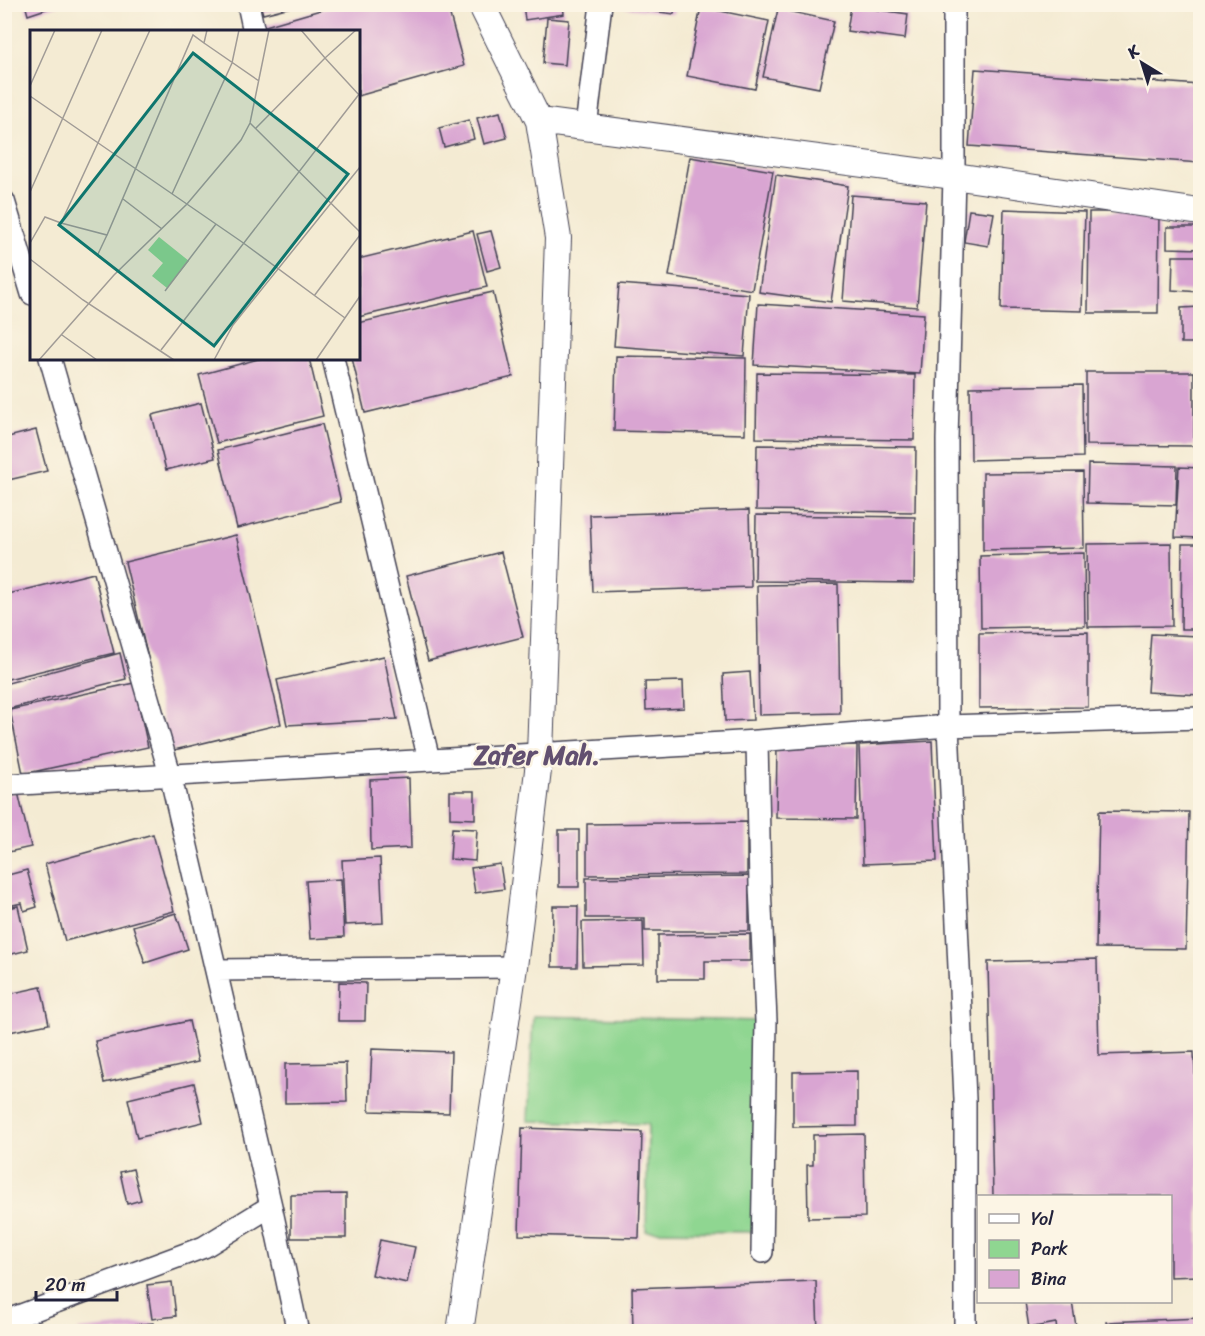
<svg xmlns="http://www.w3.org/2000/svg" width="1205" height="1336" viewBox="0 0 1205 1336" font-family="Sriracha,sans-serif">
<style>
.green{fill:#8fd691;stroke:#587c66;stroke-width:1.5}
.building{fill:#d9a5d2}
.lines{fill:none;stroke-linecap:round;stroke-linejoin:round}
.minor-casing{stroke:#424052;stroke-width:24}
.tertiary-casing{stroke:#424052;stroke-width:28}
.minor{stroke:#fff;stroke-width:21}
.tertiary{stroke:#fff;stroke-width:26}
.labels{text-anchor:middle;stroke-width:5;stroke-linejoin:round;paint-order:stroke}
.district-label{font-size:26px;font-weight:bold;fill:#625070;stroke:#fcf5e5}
.inset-road{fill:none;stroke:#a09b96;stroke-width:1.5}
.view{fill:#0f766e;fill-opacity:0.15;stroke:#0f766e;stroke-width:3}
.inset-edge{fill:none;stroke:#22223b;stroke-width:3}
</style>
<rect width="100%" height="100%" fill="#fcf5e5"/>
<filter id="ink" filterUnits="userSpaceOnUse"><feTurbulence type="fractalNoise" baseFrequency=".0167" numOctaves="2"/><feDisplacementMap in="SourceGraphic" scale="12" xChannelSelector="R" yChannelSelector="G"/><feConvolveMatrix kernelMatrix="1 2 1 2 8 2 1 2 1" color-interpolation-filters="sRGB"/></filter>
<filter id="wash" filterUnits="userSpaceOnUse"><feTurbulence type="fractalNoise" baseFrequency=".008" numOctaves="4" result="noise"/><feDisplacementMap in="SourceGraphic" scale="24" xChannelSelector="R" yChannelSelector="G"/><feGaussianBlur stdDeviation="1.35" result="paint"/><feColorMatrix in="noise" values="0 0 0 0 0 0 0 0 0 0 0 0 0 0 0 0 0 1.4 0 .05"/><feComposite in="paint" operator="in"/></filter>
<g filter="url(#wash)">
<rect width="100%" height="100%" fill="#f4ebd3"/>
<path class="green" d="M533 1016 763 1021 757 1232 646 1231 648 1124 528 1121Z"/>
<g id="blocks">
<path class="building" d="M25 4H58V5L28 15Z
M260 4H297L298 5 263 14Z
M341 4H447L464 66 358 96V32H264L262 27Z
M523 4H563L564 14 525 20Z
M612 4H675L674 14 612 6Z
M851 6 908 14 905 39 847 31Z
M701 7 769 21 755 89 687 76Z
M778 9 834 21 819 88 763 77Z
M547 18 569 20 565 65 543 63Z
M975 69 1200 85V163L969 146Z
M500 112 507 138 484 144 477 118Z
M469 120 474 139 444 147 439 128Z
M690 157 773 171 752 290 669 276Z
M776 175 848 186 831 302 759 292Z
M851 195 926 201 917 307 843 301Z
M1004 209 1085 212 1082 311 1001 309Z
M969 210 994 213 988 246 964 242Z
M1089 212H1159L1158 313H1088Z
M1167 227H1200V249L1167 248Z
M473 231 487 287 358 317V259Z
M491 231 501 267 487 271 477 234Z
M1173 256H1200V292L1172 290Z
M619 284 749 294 744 356 614 346Z
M493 292 513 377 365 413 352 358H358V323Z
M758 304 924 314 920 374 754 365Z
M1200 307V343H1181V308Z
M616 356 746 358 745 434 614 431Z
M262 358H309L323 416 217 443 199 375Z
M1086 372H1194V446L1086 445Z
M757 373 915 375 914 440 756 438Z
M1082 385 1083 457 971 460 970 387Z
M201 403 215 458 166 470 152 415Z
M322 424 341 502 237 528 218 450Z
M36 430 47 471 4 481V438Z
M757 445 916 447 915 512 756 510Z
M1088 464 1177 466 1176 505 1087 503Z
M1179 467 1200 468V538L1175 537Z
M1083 472 1084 548 983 550V473Z
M749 510 751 587 593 592 590 515Z
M756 515 915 517 914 583 755 581Z
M236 535 281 724 170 751 125 562Z
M1171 543 1172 626 1088 627 1087 544Z
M1182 544H1200V629H1181Z
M501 552 523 637 428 661 406 576Z
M1084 553 1085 626 981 628 980 556Z
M94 573 114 653 8 679 4 667V595Z
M838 584 840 713 759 715 757 585Z
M1088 632V707L979 708V633Z
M1151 634 1200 636V695L1147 692Z
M120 653 126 679 8 709 4 696V684Z
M384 656 397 719 287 725 277 680Z
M750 672 753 720 725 721 723 674Z
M683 681 684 708 646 710 645 682Z
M134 683 148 747 23 774 10 710Z
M932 741 937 861 863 864 859 745Z
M777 745H857L856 819 776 818Z
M409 778 411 848 371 850 370 780Z
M450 791H475V819L450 818Z
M18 792 31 847 4 853V795Z
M1099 811 1189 812 1186 949 1096 948Z
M747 822V874L587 875V824Z
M452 828 477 829 475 861 450 859Z
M559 830H579V887H559Z
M153 834 174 911 65 941 45 864Z
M380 858 383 923 345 925 342 860Z
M500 864 504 889 475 893 471 868Z
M27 870 37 907 24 911 22 903 4 907V876Z
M749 876V931H645V918H586V878Z
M341 879 344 937 310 939 306 881Z
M18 906 28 950 4 956V909Z
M553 906H578L577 967H552Z
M176 913 188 949 145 963 133 926Z
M643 921 644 965 583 966 582 922Z
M750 934V961H705V979H658V935Z
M1097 959 1099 1055 1194 1052 1199 1157 1198 1276 1170 1277V1196H993L988 962Z
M339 982 366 983 365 1021H338Z
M41 987 49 1024 4 1033V995Z
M189 1021 198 1062 104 1083 95 1041Z
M372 1049 451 1052 449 1113 369 1111Z
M346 1063 347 1102 285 1103V1064Z
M857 1071V1126L793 1127V1072Z
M194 1083 203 1122 137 1138 128 1099Z
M522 1128 642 1132 639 1238 519 1235Z
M864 1134 865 1217 808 1218 807 1165H813V1135Z
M133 1169 141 1200 127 1204 120 1172Z
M346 1194V1238H291V1195Z
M380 1240 415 1247 407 1283 372 1275Z
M816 1281 818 1332H633L632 1288Z
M172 1282 176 1316 152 1319 147 1285Z
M1025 1302H1072L1077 1332H1057L1056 1323 1029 1328Z
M1200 1318V1332H1107L1106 1322Z
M153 1323 154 1332H79L78 1330Z"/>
</g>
</g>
<g filter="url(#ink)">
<use href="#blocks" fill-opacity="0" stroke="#424052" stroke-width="1.5"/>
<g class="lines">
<g class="minor-casing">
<path id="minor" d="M248 4 254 32
M954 4V176L947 440 948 726 965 1099V1332
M586 127 601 4
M4 201 32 294
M333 358 429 760
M757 741 760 885 766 1021 762 1252
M4 785 757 741 948 726 1200 718
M216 970 514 967
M271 1206 297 1328
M5 1321 204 1247 271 1206 170 774 50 358"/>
</g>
<g class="tertiary-casing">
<path id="tertiary" d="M539 121 954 176 1200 212
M460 1332 514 967 540 754 558 238 539 121 481 4"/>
</g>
<use href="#minor" class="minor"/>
<use href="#tertiary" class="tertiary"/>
</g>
</g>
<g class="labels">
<g class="district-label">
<text x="537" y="764">Zafer Mah.</text>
</g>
</g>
<g transform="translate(30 30)">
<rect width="330" height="330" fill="#f4ebd3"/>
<path d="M129 207 159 231 137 258 122 246 133 233 118 220Z" fill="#8fd691"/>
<path class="inset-road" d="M271 0 295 28 326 0M174 13 229 51M0 56 25 0M0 66 212 212 315 288M220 93 330 202M226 98 295 28 330 66M0 162 72 0M142 164 202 33 209 0M93 169 132 199M31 193 77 205 163 5 174 13 177 0M0 213 15 187 31 193 120 0M68 224 77 205M0 229 53 270 144 330M135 261 186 194M284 266 330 205M32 305 67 330M131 320 330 63M9 330 84 245 157 174 211 110 220 93 239 0M184 330 203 295 330 137M286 330 330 266"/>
<path class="view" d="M163 23 318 144 184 316 29 195Z"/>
<rect width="330" height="330" class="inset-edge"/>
</g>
<rect width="1205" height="1336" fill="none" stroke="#fcf5e5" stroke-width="24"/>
<rect x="977" y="1195" width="195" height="108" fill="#fcf5e5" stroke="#a5a1a1" stroke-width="1.5"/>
<rect x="989" y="1214" width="30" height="9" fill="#ffffff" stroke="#a5a1a1" stroke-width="1.5"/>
<text x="1031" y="1225" font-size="18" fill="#22223b">Yol</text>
<rect x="989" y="1240" width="30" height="18" fill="#8fd691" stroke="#a5a1a1" stroke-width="1.5"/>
<text x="1031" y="1255" font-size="18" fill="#22223b">Park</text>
<rect x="989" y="1270" width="30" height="18" fill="#d9a5d2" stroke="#a5a1a1" stroke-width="1.5"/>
<text x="1031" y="1285" font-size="18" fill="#22223b">Bina</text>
<g transform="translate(1142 63) rotate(322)" stroke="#fcf5e5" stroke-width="4.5" paint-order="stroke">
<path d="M0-4.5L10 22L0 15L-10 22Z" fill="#22223b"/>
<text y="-9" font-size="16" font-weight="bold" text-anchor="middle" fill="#22223b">K</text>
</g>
<path d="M36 1291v9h81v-9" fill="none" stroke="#22223b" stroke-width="3"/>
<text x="45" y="1291" font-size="18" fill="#22223b" stroke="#fcf5e5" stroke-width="4.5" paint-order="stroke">20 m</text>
</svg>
